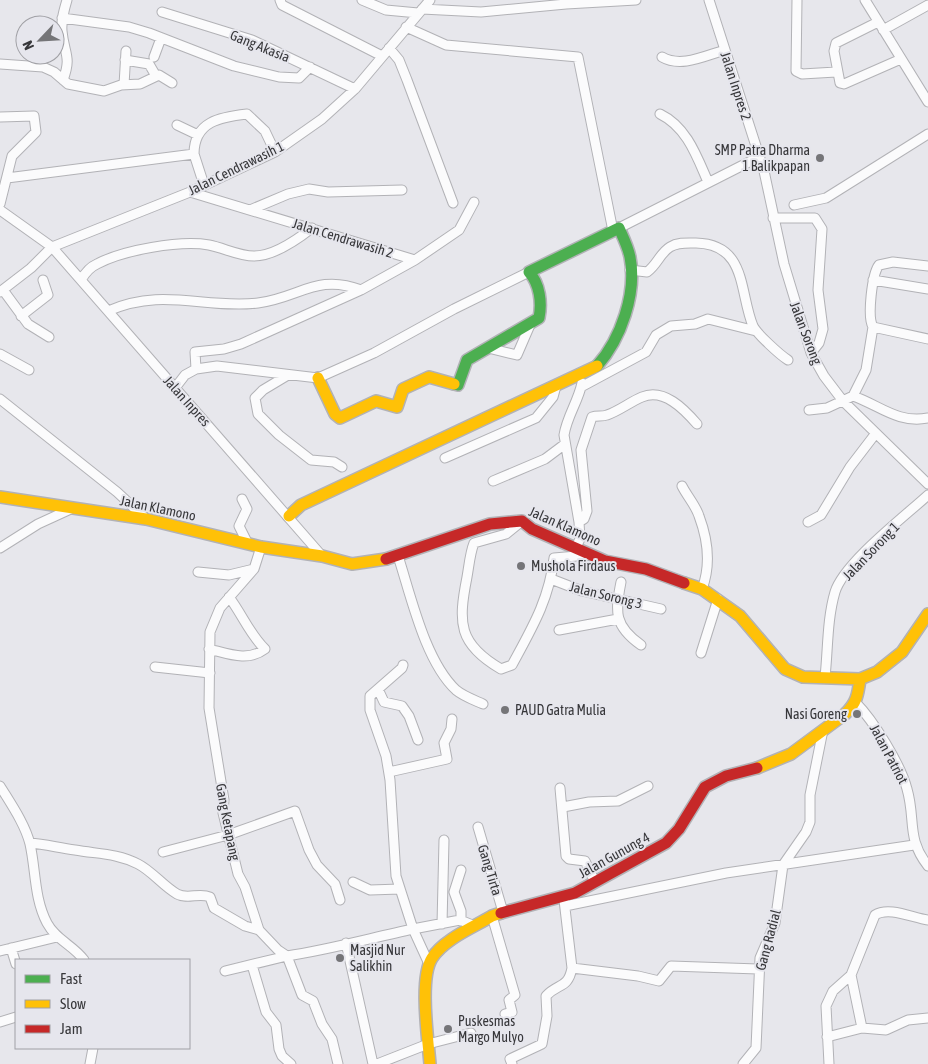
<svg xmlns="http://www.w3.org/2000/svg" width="928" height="1064" viewBox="0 0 928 1064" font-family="'Asap Condensed',sans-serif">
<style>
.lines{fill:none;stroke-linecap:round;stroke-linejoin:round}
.street-casing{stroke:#b2b2b6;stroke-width:11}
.fast-casing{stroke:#b2b2b6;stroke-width:14}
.slow-casing{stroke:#b2b2b6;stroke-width:14}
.jam-casing{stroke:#b2b2b6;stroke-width:14}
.street{stroke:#fbfbfc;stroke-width:9}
.fast{stroke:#4caf50;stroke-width:11}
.slow{stroke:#ffc107;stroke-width:11}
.jam{stroke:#c62828;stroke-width:11}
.poi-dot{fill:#757578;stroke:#e6e6ed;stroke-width:2}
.labels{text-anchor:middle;stroke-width:4;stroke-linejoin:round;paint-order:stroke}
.street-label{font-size:14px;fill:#37373a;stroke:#e6e6ed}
.poi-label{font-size:14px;fill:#37373a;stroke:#e6e6ed;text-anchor:start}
</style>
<rect width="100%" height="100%" fill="#e7e7ec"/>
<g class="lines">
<g class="street-casing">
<path id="street" d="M280 0 282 5 382 56
M362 0 386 10 418 13
M709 0 764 171 784 264 811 353 824 376 843 401 928 484
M797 0 796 71 802 74 836 72
M865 0 928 102
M422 9 481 12 566 4 636 0
M162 12 252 40 355 89
M62 18 129 27 149 33 234 66 279 77 299 78 310 67
M878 22 836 43 834 51 840 83 844 84 901 59
M406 27 446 45 578 57 613 231
M883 30 928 5
M389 48 399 60 407 80 453 203
M154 57 161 38
M662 57C681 68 704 56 725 50
M125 60 149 64 156 76
M0 64 43 67 54 72 68 84 104 91 121 85 140 84 159 75 172 83
M63 80C72 56 64 54 62 31 61 20 64 10 67 0
M124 85 126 51
M660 114C687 127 697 157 708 182
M0 117 34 116 36 132 12 156 0 204
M177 125 198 135
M194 154C194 121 221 117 247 114L265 131 275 152
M7 178 194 154 204 185
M190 192 415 260 459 230 474 202
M794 205 826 198 928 134
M0 210 52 247 322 556
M250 210 288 194 309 189 328 192 402 190
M773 218H815L822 229 818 290 823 329 819 343 811 353
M619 228 759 157
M928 266 893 262 879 265C872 274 867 317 873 327L928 339
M630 270 647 272C657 265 660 253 670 247 678 242 688 243 696 243 747 244 739 292 753 326 757 334 780 355 788 360
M81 280C85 273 90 267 97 264 123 250 180 240 209 245 224 248 239 256 254 256 273 256 298 239 312 228
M873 280 928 289
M3 290 28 324 49 337
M0 292 31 268 52 247 190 192 275 152 322 119 355 89 430 0
M108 311C163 287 203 309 258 303 299 298 317 273 361 290
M21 316 48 295 43 280
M488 348 517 355 530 325
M0 354 29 370
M196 369 195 352 224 349 241 344 361 290 415 260
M288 375 263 390 255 398 258 414 279 435 311 460 334 462 342 467
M581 387 646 352 656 335 671 326 695 324 708 319 756 331
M175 388 185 375 196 369 217 366 318 378 374 353 454 309 529 272
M853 396 866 370 873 327
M0 399 117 492 145 518
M809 410 827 408 853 396C879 405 898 424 928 418
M445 458 536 418 553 397 556 386
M493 481 545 459 565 444
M682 486C687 496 696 506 699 516 708 540 711 565 702 589
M242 499 247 509 239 526 248 544
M522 521 506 534 474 543C470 553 469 566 467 577 458 623 458 644 501 669L512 665C532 628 549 600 554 558L588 555
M579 522 584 519 587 511 581 450 592 417C597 415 602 417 607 415 619 411 630 402 642 397 664 388 684 409 697 424
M808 522 821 515 850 467 876 433
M261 547 254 569 220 608 210 632 209 708 224 800 223 813 238 874 245 887 259 930 278 950 287 956
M0 548 38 524 73 508
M575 549 580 539 579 522 564 435C567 416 578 402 582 383
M398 556C411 596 425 661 456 690 463 696 474 700 483 704
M198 572 229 575 254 569
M551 579 582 591 661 609
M621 582C615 612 614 626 641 645
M559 630 618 619
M209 649C229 654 248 662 265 649 250 635 242 614 229 597
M701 653 718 599
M403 665 402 668 370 696V710L386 756 390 780 396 876 413 929 460 920 475 926
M155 667 210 673
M825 677C828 650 827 619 835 592 844 563 904 517 928 495
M378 689 384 702 402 706 409 716 418 740
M856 703C873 720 901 765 907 789 916 820 906 838 928 866
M389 772 447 759 444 743 451 729 452 719
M0 786C11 804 25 824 30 844 36 871 34 898 47 923 56 940 73 945 84 960
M560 788 566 856 569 859 585 861 595 882
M563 807 589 802 618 801 648 786
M478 827 503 912
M30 843C45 844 59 848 75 850 97 854 117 853 138 864 152 871 163 886 177 894 188 900 199 892 210 897L214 908 245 926 259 930
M163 852 228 835 295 811 309 850 317 865 335 884 340 900
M353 882 370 890 400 889
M565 906 726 873 914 845
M492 916 515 995 509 1000 512 1012 505 1014
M461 921V911L454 892 461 870
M442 924 444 840
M346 943 373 1064
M11 948 16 964
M0 951 57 937
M287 956C328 950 371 938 413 929L429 964
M287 956 302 995 313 1001 322 1024 332 1039 338 1064
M252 965 266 1012 276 1025 279 1049 282 1056 291 1064
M572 968 638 976 659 981 671 966 758 969
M225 971 287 956
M0 1022 16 1017
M862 1028 886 1030 908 1020 928 1018
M827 1037 862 1028 851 975 875 915C889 906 913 918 928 920
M90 1064 93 1048
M377 1064 428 1044 471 1033
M512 1064 510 1059 542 1044 547 1016 546 996C558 983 568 989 572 968L564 900
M743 1064 756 1048 760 958 775 923 783 865 806 832 810 822V795L823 730
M829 1064 826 1006 833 991 851 975"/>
</g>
<g class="fast-casing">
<path id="fast" d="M454 384 458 385 467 360 539 318C542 303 540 284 529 272L619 228C623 237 628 247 630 257 637 293 621 339 597 366"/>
</g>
<g class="slow-casing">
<path id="slow" d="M318 378 335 414 340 418 376 401 397 407 403 389 429 377 454 384
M0 497 146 519 261 547 322 556 352 564 386 559
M289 516 301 505 597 366
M684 583 702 589 740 616 785 669 803 677 860 679 877 672 902 652 928 614
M757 768 791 754 845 714C857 703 858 694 860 679
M430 1064C428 1039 419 978 432 958 444 939 474 927 492 916L501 913"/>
</g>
<g class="jam-casing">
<path id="jam" d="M386 559 490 524 522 521 532 529 605 561 646 569 684 583
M501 913 575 893 666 843 679 829 705 787 726 776 757 768"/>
</g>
<use href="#street" class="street"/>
<use href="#fast" class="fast"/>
<use href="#slow" class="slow"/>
<use href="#jam" class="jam"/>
</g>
<g class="poi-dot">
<circle cx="820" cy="158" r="5"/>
<circle cx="521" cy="566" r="5"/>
<circle cx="505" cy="710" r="5"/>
<circle cx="857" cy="714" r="5"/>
<circle cx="340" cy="958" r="5"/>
<circle cx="448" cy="1029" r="5"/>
</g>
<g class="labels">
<g class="street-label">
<text transform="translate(260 46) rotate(22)" y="5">Gang Akasia</text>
<text transform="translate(736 86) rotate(72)" y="5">Jalan Inpres 2</text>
<text transform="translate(236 168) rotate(-26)" y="5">Jalan Cendrawasih 1</text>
<text transform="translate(343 238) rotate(17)" y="5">Jalan Cendrawasih 2</text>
<text transform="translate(806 333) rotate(69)" y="5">Jalan Sorong</text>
<text transform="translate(187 401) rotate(48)" y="5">Jalan Inpres</text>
<text transform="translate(158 508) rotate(12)" y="5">Jalan Klamono</text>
<text transform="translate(565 526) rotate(24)" y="5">Jalan Klamono</text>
<text transform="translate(871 551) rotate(-46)" y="5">Jalan Sorong 1</text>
<text transform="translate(606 595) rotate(14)" y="5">Jalan Sorong 3</text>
<text transform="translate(889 754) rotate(62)" y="5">Jalan Patriot</text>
<text transform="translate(228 822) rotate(79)" y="5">Gang Ketapang</text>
<text transform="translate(614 855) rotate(-29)" y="5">Jalan Gunung 4</text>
<text transform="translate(490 870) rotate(73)" y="5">Gang Tirta</text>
<text transform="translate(768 940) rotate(-75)" y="5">Gang Radial</text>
</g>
<g class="poi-label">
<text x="810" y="155" text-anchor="end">SMP Patra Dharma<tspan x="810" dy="16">1 Balikpapan</tspan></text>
<text x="531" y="571">Mushola Firdaus</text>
<text x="515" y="715">PAUD Gatra Mulia</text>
<text x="847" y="719" text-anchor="end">Nasi Goreng</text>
<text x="350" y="955">Masjid Nur<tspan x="350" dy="16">Salikhin</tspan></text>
<text x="458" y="1026">Puskesmas<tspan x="458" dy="16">Margo Mulyo</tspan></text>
</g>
</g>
<rect x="15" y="959" width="175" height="90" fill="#e6e6ed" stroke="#a0a0a5"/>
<rect x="25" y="975" width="25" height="8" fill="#4caf50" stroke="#a0a0a5"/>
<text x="60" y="984" font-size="15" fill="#37373a">Fast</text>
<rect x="25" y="1000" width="25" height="8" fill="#ffc107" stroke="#a0a0a5"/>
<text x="60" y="1009" font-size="15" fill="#37373a">Slow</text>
<rect x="25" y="1025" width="25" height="8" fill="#c62828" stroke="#a0a0a5"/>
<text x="60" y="1034" font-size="15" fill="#37373a">Jam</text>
<g transform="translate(40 40) rotate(245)"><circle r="24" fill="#e6e6ed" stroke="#a0a0a5"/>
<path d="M0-4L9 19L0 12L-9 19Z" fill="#757578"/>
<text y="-8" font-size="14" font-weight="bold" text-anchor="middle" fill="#37373a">N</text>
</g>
</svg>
